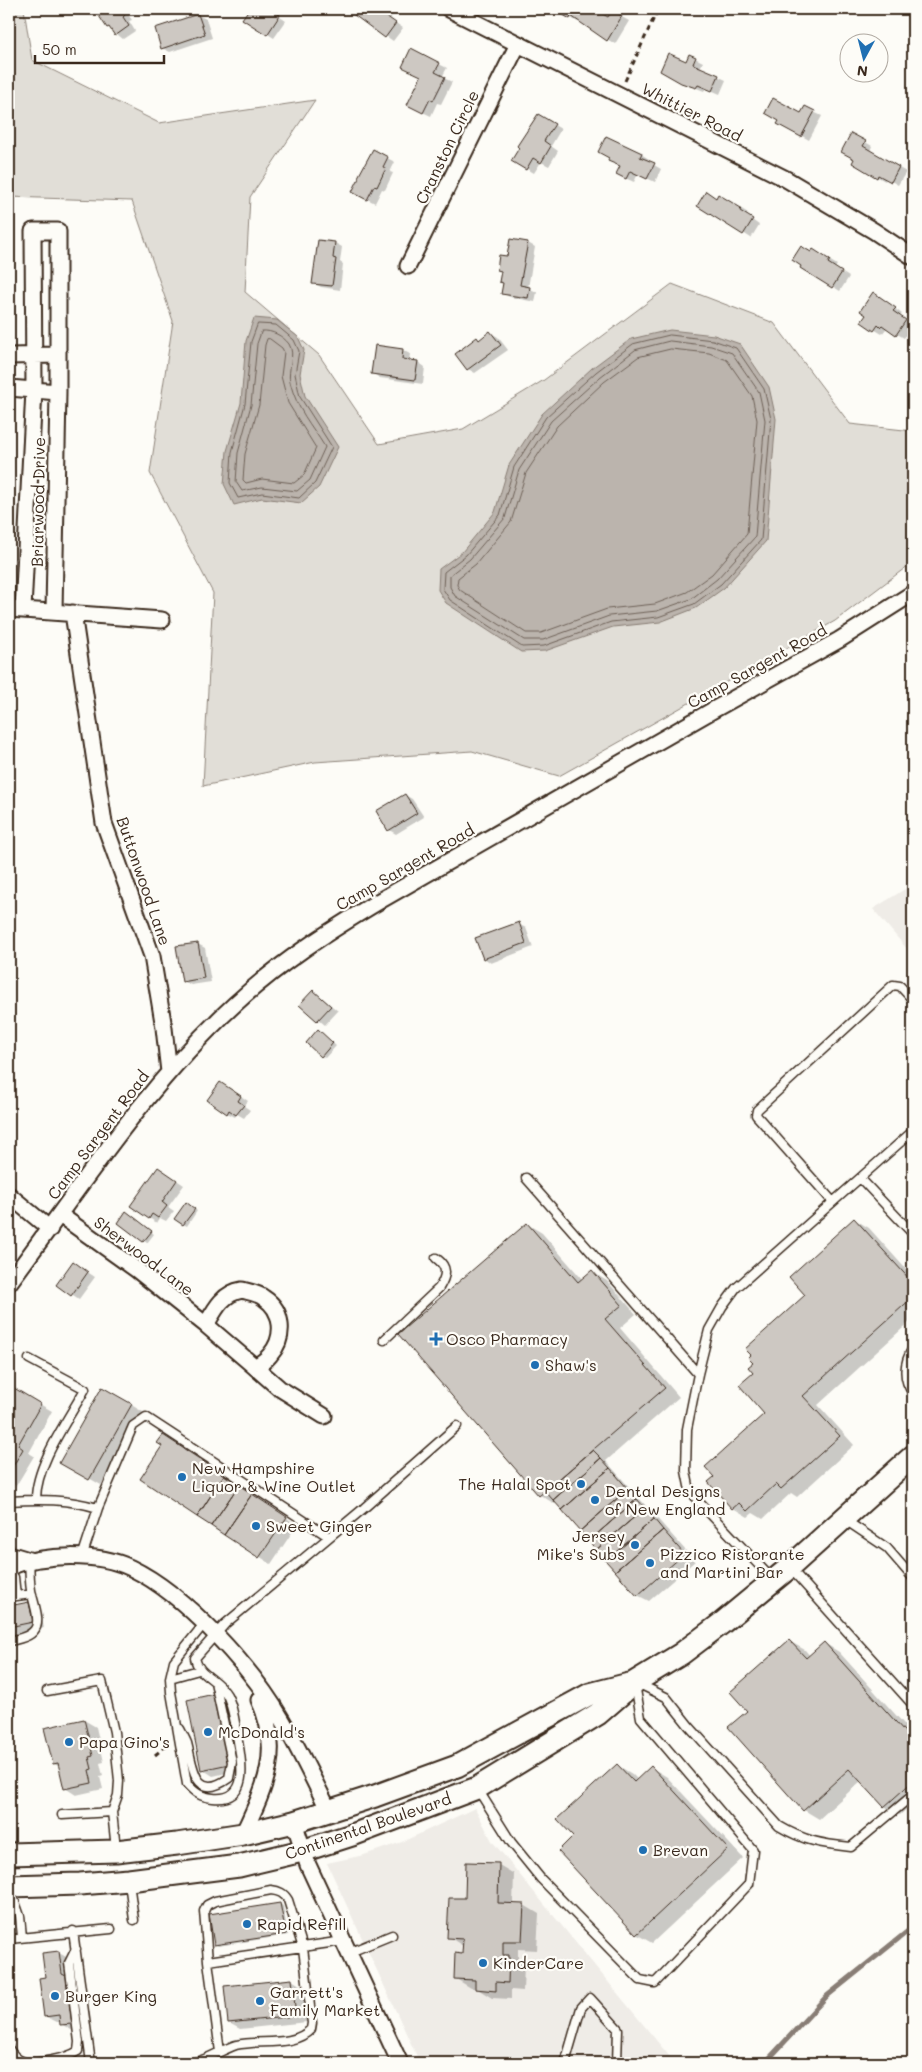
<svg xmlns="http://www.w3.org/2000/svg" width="922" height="2072" viewBox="0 0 922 2072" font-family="Mali,sans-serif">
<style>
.built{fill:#efece7}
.green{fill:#e1ded7;stroke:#8e847a}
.water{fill:#bbb4ad;stroke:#887d74}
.shadow{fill:#0003}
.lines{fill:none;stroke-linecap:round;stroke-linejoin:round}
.shore{stroke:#6e6157;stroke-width:1}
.stream{stroke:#887d74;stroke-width:5}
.building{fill:#cdc8c2;stroke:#3b2a1e}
.lane-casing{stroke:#3b2a1e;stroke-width:11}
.street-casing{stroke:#3b2a1e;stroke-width:19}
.secondary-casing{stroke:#3b2a1e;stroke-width:25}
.path{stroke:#3b2a1e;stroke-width:3;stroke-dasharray:5 4;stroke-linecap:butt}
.lane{stroke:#fdfcf7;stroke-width:8}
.street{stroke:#fdfcf7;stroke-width:15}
.secondary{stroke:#fdfcf7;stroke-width:21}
.poi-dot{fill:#1f6fb2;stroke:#fdfcf7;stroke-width:2}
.labels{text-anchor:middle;stroke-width:4.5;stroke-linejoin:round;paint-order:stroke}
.street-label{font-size:16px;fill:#3b2a1e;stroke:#fdfcf7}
.poi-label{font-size:16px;fill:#3b2a1e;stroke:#fdfcf7;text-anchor:start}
</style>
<rect width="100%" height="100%" fill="#fdfcf7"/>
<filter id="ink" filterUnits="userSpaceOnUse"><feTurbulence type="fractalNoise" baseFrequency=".02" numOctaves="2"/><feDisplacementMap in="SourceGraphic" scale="10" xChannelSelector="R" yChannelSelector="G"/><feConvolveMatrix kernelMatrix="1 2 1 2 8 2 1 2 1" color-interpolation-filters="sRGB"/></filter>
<g filter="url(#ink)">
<path class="built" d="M913 884V956L873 909Z
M475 1808 492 1841 675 2063H420L327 1863 364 1855 402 1842Z"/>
<path class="green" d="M9 9H24L32 60 159 123 315 100 250 197 245 292 319 355 379 444 463 429 544 380 672 284 774 323 850 424 913 431V562L835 621 559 776 472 751 315 762 203 786 213 593 150 473 173 321 132 201 9 197Z"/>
<path class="water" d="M254 318 277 320 298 337 304 350 300 374 305 396 338 447 319 487 301 503 262 498 234 505 224 484 227 451 241 403 246 341Z
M670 330 714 335 740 344 769 387 776 419 766 541 724 588 696 608 660 622 613 627 545 651 521 652 446 603 438 590 439 569 462 552 495 512 509 465 542 414 592 368 631 339Z"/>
<path class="shadow" d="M97 9H124L132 20 129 21 135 31 123 39 108 27Z
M250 9H268L286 21 274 38 244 19Z
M348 9H382L392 16 390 19 403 28 393 41Z
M555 9H600L598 13 609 19 613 12 629 21 615 44 584 25 586 23 579 20 578 22Z
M198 15 206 19 212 38 170 52 162 48Z
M695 58 703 62 700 68 726 80 720 94 706 88 704 91 679 81 687 62Z
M439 64 447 68 442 77 452 82 441 104 437 103 431 116 416 109 423 76Z
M805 108 822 116 809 140 779 123 802 114Z
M539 116 561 129 551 146 558 151 549 166 541 162 534 173 512 160Z
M852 134 872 146 870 151 906 172 898 185 886 178 885 181 853 163 856 159Z
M606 138 641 154 649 159 647 161 661 169 655 182 638 174 634 182 625 178Z
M373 151 395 162 390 172 393 173 385 190 382 189 375 203 361 196Z
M716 199H726L748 213 746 216 759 225 751 238 699 205Z
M511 240 528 243 535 247 528 288 537 292 535 302 510 297 502 293 504 283 502 272 498 270 508 258Z
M335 243 342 247 340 262 343 264 340 290 321 287 313 283Z
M812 254 821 255 837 265 835 268 849 277 840 291 802 267Z
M881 298 902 314 900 316 913 326 904 338 889 329H886L882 334 862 322Z
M491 333 498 337 508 350 475 373 468 369 477 339 480 341Z
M402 350 410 354 409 361 418 362 425 367 423 384 380 378 372 373Z
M405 795 412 799 424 817 396 834 389 830Z
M518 924 526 928 533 947 491 963 484 958Z
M198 944 205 948 211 982 191 985 183 981Z
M314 991 338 1011 325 1025 301 1005Z
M322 1033 336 1046 325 1058 321 1056Z
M228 1087 248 1101 244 1106 250 1110 244 1118 237 1114 235 1117 227 1113Z
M166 1173 184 1185 168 1207 174 1211 166 1221 160 1218 157 1223 149 1218Z
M190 1206 197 1211 187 1226 183 1224Z
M130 1215 154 1234 147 1243 119 1223Z
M854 1219 869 1228 913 1277V1319L818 1405 854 1445 797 1497 791 1493 763 1519 753 1513 748 1517 733 1508 766 1414 755 1373 807 1295Z
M527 1224 542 1233 583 1280 592 1272 607 1281 636 1314 620 1328 679 1397 606 1461 695 1561 649 1601 637 1595 557 1503 555 1504 540 1495 400 1334Z
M80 1267 95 1277 79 1299 58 1285Z
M9 1387 52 1411 29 1453 34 1456 16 1486 9 1481Z
M103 1388 143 1412 101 1485 61 1462Z
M142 1479 264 1502 297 1525 271 1564Z
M29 1603 40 1610 44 1628 19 1633 20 1642 9 1644V1607Z
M789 1641 805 1650 810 1656 824 1643 839 1652 913 1734V1803L900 1815 884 1806 861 1781 819 1819 804 1810 748 1711Z
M214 1696 225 1702 240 1770 213 1776 202 1769Z
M84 1720 96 1727 104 1762 100 1763 103 1776 100 1777 103 1789 76 1795 65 1788 60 1767 54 1764Z
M617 1765 632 1774 638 1780 652 1768 667 1777 743 1858 652 1943 636 1934 575 1836Z
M468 1863 499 1865 514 1874 513 1905H524L539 1914 537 1950 518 1949V1961L524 1965 523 1991 511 1990V1999L492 1998 476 1988H471L456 1979 463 1955V1946L449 1937 466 1899Z
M280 1904 283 1906 288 1935 218 1946 215 1944Z
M59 1953 70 1959 73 1981 77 1984 83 2030 73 2031 61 2024V2022H57L45 2016 47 1978Z
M292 1980 303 1987 307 2022 240 2029 229 2023Z"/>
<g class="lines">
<path class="shore" d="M258 324 276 325 294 340 299 351 295 374 300 397 332 447 315 483 299 498 262 493 238 498 230 483 232 452 245 404 251 342Z
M262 331C272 330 283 336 289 344 296 355 287 370 290 382 297 410 311 424 325 447L310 480 297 491 262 487 242 491 236 482 238 453 251 405 257 344Z
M670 335 713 340 736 348 764 389 771 419 761 540 721 584 694 604 658 617 611 622 544 646 522 647 450 600 443 589 444 572 466 555 500 515 514 467 546 417 596 372 633 344Z
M270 339 282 348 284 352 281 376 288 403 316 448 304 475 294 483 262 479 246 483 243 480 245 454 259 405 265 345 267 339Z
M670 341 711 346 732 353 759 392 765 420 755 537 717 579 691 599 657 611 609 616 543 640H524L455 596 450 587V575L470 559 505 518 519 470 551 421 600 377 635 350Z
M671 349 709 353 727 360 752 396 757 420 747 534 712 574 687 592 655 604 607 609 541 633H526L460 590 457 585 458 578 476 564 511 522 526 473 557 426 604 382 638 357Z"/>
<path class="stream" d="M765 2063 827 1996 913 1927"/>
</g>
<path class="building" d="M96 9H121L125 15 123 17 129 26 115 36 109 27 107 28 95 10Z
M249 9H270L280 15 267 35 242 19Z
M346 9H382L385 11 383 14 396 23 385 38Z
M553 9H594L608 17 612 10 622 16 607 41 571 16 570 19Z
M198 14 205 34 161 49 155 28Z
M411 48 440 63 435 72 445 77 433 101 430 99 423 113 407 105 421 76 402 67Z
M668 53 686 61 689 54 696 57 693 64 719 75 712 91 698 85 696 88 681 83 660 71Z
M773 98 801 113 805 106 815 111 801 137 777 124 779 121 765 113Z
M538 114 555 124 544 141 551 146 541 163 533 158 526 170 511 161 519 148 517 146Z
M851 133 866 141 863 146 899 167 891 182 878 175 877 178 852 163 854 159 841 152Z
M606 136 642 153 640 157 655 163 647 179 630 171 626 179 616 174 620 166 608 161 609 158 598 152Z
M373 149 388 157 383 167 386 168 377 187 374 186 367 200 352 192 359 178 358 177Z
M706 191 716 198 718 194 741 208 740 211 753 219 743 235 697 206Z
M510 239 528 242 520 285 530 287 528 298 501 294 503 283 499 282 501 271 497 270 499 255 507 256Z
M318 240 335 242 333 258 336 259 332 286 312 284Z
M801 246 811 252 813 249 830 260 828 263 842 272 832 288 800 268 801 266 792 260Z
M873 292 896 308 893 311 906 320 896 335 882 325 880 327 878 325 874 331 861 322 866 315 860 311Z
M490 331 501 345 467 370 455 354 477 337 479 340Z
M375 345 403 349 402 359 418 361 415 380 371 374Z
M405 794 417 813 388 831 376 811Z
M519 922 526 943 483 959 475 938Z
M198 943 204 978 182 982 176 946Z
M313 990 331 1006 317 1021 299 1005Z
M318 1029 333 1043 321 1057 306 1043Z
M220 1082 241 1096 238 1101 244 1105 236 1115 229 1110 227 1114 207 1100Z
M158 1167 177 1180 162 1202 167 1206 158 1218 152 1214 149 1219 130 1206Z
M186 1202 195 1209 183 1225 174 1219Z
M126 1211 152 1231 143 1242 118 1223Z
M854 1218 913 1283V1297L803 1396 840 1436 781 1489 776 1484 747 1511 739 1503 732 1509 708 1482 714 1477 705 1467 764 1414 739 1385 753 1373 748 1367 753 1363 748 1358 751 1355 745 1349 805 1295 789 1277Z
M527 1223 578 1282 592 1270 622 1305 605 1319 665 1388 539 1496 398 1334Z
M73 1261 88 1272 71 1296 56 1285Z
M9 1385 41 1404 18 1445 23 1449 9 1473Z
M102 1387 132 1404 89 1480 59 1463Z
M163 1435 224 1475 197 1517 140 1479 162 1446 157 1443Z
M593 1450 601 1458 553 1500 545 1491Z
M601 1458 610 1468 562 1510 553 1500Z
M610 1468 628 1489 580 1531 562 1510Z
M224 1475 239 1485 211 1526 197 1517Z
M239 1485 252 1494 224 1535 211 1526Z
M628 1489 637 1499 589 1541 580 1531Z
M252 1494 287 1517 259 1558 224 1535Z
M637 1499 645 1508 596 1550 589 1541Z
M645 1508 654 1519 606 1561 596 1550Z
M654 1519 663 1530 615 1571 606 1561Z
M663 1530 684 1554 637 1596 615 1571Z
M29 1602 33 1622 9 1627V1606Z
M789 1640 806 1658 824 1642 913 1741V1781L884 1807 849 1769 803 1811 728 1727 747 1711 730 1692Z
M214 1694 229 1764 201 1770 187 1700Z
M84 1719 93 1756 89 1757 92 1769 89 1770 92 1783 64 1789 58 1763 53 1764 44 1728Z
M617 1764 634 1782 651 1766 728 1849 636 1935 558 1851 573 1836 557 1819Z
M466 1862 499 1863 498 1903 524 1904 522 1941H503V1955H509L508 1983 496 1982V1991L475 1989V1980L454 1979 455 1953 462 1954 463 1939 447 1938 449 1898H465Z
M280 1903 286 1934 214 1945 209 1914Z
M59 1951 62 1974 66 1976 72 2024 60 2025 59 2015 44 2017 39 1978 45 1977 42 1953Z
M292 1979 296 2016 228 2023 224 1986Z"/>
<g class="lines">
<g class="lane-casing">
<path id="lane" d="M526 1178 698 1374
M861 1179 913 1234
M833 1202 756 1115 757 1110 893 985 900 986 913 1000
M384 1340 439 1288C447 1275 448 1267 436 1258
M913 1348C904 1362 902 1379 913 1393
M29 1359 85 1389C68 1420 36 1464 36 1499
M9 1501C40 1499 68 1499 98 1508
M845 1520 887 1548 913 1578
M82 1557 98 1508 133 1426 146 1417 329 1537
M791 1569 913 1705
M9 1571 14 1577 16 1596
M773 1580 697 1500 689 1486 686 1471 687 1429 698 1374 709 1330 722 1307 736 1288 913 1131
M9 1597 32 1594
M9 1641C43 1635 40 1624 32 1595 29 1584 30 1571 29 1560
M199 1670 170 1678 171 1692 187 1784C195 1793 201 1797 213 1798 252 1802 241 1758 237 1736 235 1722 233 1707 227 1695 218 1679 198 1675 195 1658L225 1624 364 1508 457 1426
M170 1678 174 1661 204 1624
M637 1683 666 1697 689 1726 779 1826C804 1841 822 1844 851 1847L913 1795
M47 1691 102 1681 114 1732 119 1781 118 1795 112 1812 116 1849
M180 1729C182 1733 185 1738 187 1743 193 1765 194 1803 229 1778L232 1762 215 1682
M477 1788 511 1842 541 1879 640 1980 655 1983 749 1884 753 1850 641 1718 635 1684
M62 1815 112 1812
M129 1882 134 1920
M10 1888 20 1916 22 1937
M73 1931 91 2063
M9 1939 111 1929
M348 1953 392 1935
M208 1961 343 1941
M9 2049C12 2054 18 2060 24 2062 36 2065 68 2058 78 2051L79 2042 69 1963 76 1949
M192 2063C208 2060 221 2050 236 2045 259 2039 293 2048 311 2029L312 2023 303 1948 288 1900C284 1893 279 1891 271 1890L215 1901 207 1905 204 1911 208 1961 220 2052
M565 2063 581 2008 590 1998 618 2029 617 2063"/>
</g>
<g class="street-casing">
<path id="street" d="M449 9 786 179 874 231 913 257
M408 266 518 44
M9 356 58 355
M9 388 58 392
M9 609 162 620
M23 610 34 390 33 231H58V392L54 612
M73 613 104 823 152 956 164 1028 169 1072
M9 1195 50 1229
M60 1215 137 1270 206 1325
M9 1283C80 1188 146 1086 234 1005 279 963 329 931 381 900L715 709 839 640 913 593
M242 1290C249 1292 258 1293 264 1298 284 1311 285 1338 270 1355 266 1360 260 1364 255 1367L206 1325C215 1309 223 1293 242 1290Z
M255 1367 279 1388 324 1416
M9 1554 29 1560
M9 1567C44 1554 97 1552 131 1568 185 1594 252 1668 282 1720 299 1749 314 1780 329 1811
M294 1822 308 1865 400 2063
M243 1834C265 1787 283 1751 259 1700"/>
</g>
<g class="secondary-casing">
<path id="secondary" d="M9 1854 116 1851 177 1844 243 1834 294 1822 375 1796 457 1766 590 1694 629 1684
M9 1886 80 1884 129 1880 239 1866 302 1851 355 1834 477 1788 598 1714 635 1682 681 1654 722 1623 790 1567 913 1456"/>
</g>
<path class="path" d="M625 81 658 9
M155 1755 168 1744"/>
<use href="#lane" class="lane"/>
<use href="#street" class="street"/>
<use href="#secondary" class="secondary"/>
</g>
</g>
<g class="poi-dot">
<path d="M433.5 1331.5h5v5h5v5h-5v5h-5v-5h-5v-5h5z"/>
<circle cx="535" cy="1365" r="5"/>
<circle cx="182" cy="1477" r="5"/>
<circle cx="581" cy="1484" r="5"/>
<circle cx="595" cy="1500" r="5"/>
<circle cx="256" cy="1526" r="5"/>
<circle cx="635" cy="1545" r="5"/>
<circle cx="650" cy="1563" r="5"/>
<circle cx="208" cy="1732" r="5"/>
<circle cx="69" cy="1742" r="5"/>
<circle cx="643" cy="1850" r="5"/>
<circle cx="247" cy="1924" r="5"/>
<circle cx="483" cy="1963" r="5"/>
<circle cx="55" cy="1996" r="5"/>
<circle cx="260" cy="2001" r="5"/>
</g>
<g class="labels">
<g class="street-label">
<text transform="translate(692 112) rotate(27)" y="6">Whittier Road</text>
<text transform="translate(447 147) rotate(-64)" y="6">Cranston Circle</text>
<text transform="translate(38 502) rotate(-89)" y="6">Briarwood Drive</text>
<text transform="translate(757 666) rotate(-29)" y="6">Camp Sargent Road</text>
<text transform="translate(405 867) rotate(-30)" y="6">Camp Sargent Road</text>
<text transform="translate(144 881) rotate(71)" y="6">Buttonwood Lane</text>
<text transform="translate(98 1135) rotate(-53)" y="6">Camp Sargent Road</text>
<text transform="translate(144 1256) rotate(37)" y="6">Sherwood Lane</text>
<text transform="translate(368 1826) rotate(-19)" y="6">Continental Boulevard</text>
</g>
<g class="poi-label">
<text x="446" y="1345">Osco Pharmacy</text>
<text x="545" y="1371">Shaw's</text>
<text x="192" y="1474">New Hampshire<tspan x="192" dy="18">Liquor &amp; Wine Outlet</tspan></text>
<text x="571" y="1490" text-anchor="end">The Halal Spot</text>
<text x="605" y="1497">Dental Designs<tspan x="605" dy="18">of New England</tspan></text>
<text x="266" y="1532">Sweet Ginger</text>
<text x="625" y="1542" text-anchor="end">Jersey<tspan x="625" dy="18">Mike's Subs</tspan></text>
<text x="660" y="1560">Pizzico Ristorante<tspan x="660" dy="18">and Martini Bar</tspan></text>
<text x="218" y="1738">McDonald's</text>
<text x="79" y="1748">Papa Gino's</text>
<text x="653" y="1856">Brevan</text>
<text x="257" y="1930">Rapid Refill</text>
<text x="493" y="1969">KinderCare</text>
<text x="270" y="1998">Garrett's<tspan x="270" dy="18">Family Market</tspan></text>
<text x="65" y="2002">Burger King</text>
</g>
</g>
<rect width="922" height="2072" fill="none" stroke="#fdfcf7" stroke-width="30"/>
<rect x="15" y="15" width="892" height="2042" fill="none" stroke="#3b2a1e" stroke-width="2" filter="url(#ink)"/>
<g transform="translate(864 58) rotate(187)"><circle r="24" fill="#fdfcf7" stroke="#afa8a0"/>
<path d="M0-4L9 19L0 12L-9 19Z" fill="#1f6fb2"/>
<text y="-8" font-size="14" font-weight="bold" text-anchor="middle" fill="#3b2a1e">N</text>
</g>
<path d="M35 55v8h129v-8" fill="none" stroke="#3b2a1e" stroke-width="2.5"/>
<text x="42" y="55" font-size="15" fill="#3b2a1e" stroke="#fdfcf7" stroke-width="4" paint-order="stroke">50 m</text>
</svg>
